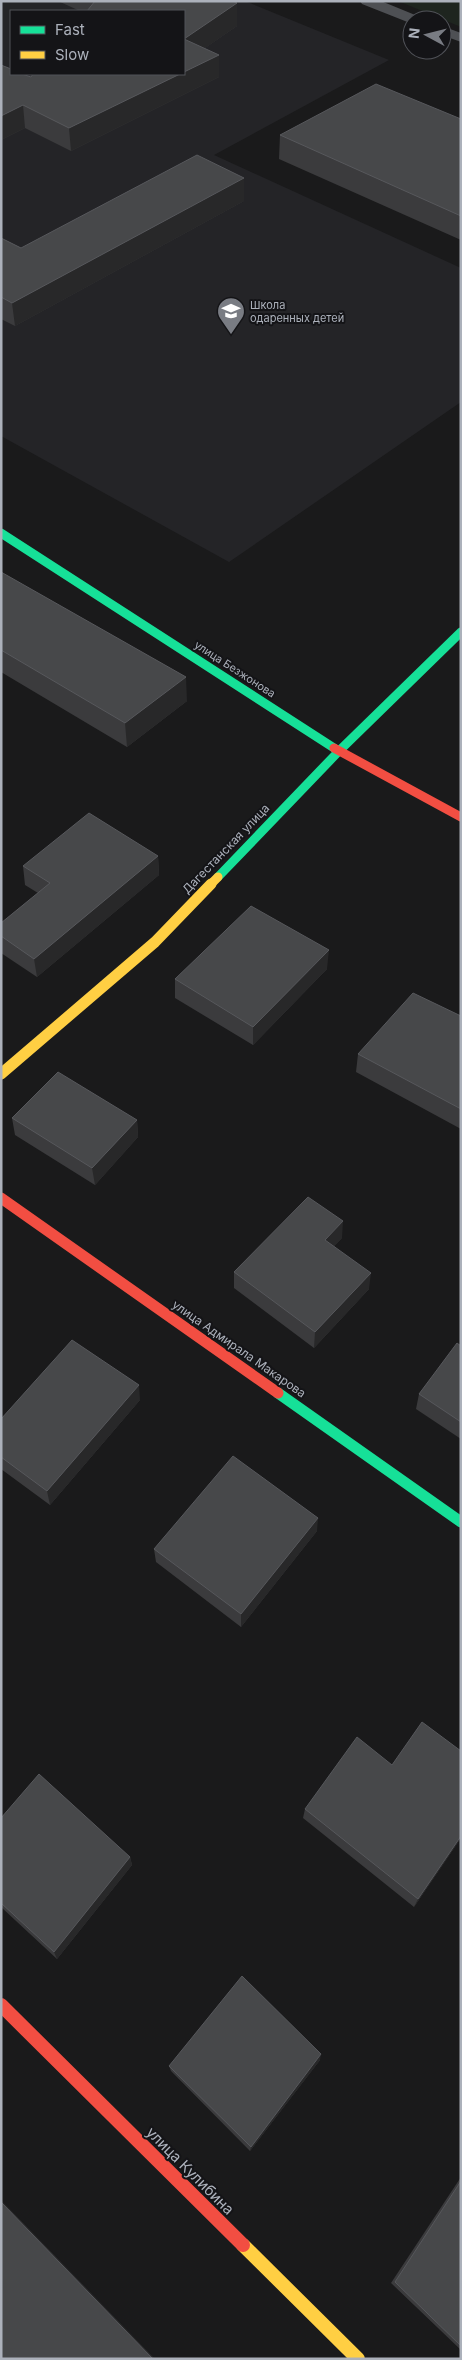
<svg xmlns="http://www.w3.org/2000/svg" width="462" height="2360" viewBox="0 0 462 2360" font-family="Inter,sans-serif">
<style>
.built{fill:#242427;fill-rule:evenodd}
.green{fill:#1e251f}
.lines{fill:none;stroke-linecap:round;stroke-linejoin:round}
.street{fill:#4e5054;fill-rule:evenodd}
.fast-far1{stroke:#16e098;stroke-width:9}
.fast{stroke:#16e098;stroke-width:11}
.slow-far2{stroke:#ffcf43;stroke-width:9}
.slow-far1{stroke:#ffcf43;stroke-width:11}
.slow{stroke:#ffcf43;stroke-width:14}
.jam-far2{stroke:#f24e42;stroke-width:9}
.jam-far1{stroke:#f24e42;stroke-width:11}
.jam{stroke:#f24e42;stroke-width:14}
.wall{fill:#3b3b3d}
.shaded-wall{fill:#282829}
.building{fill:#47484a;stroke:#57585c}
.labels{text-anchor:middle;stroke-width:4;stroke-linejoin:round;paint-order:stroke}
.far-poi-label{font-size:11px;fill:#acb1bb;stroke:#141417;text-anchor:start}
.far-street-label{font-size:11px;fill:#acb1bb;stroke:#141417}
.street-label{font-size:12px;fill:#acb1bb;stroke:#141417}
.near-street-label{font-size:15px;fill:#acb1bb;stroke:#141417}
</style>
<rect width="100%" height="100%" fill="#1a1a1b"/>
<path class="built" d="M1 1H245L389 60 214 155 461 268V402L229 562 1 436ZM11 11H184V74H11Z"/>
<path class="green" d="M398 1H461V27Z"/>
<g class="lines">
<path class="street" d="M360 1H381L420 17 422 20H412V24L410 23 362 4Z
M442 26 461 33V42L442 35Z"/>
<path class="fast-far1" d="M1 533 334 748
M218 877 339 751 461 632"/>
<path class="fast" d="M278 1393 461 1522"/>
<path class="slow-far2" d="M210 885 218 877"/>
<path class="slow-far1" d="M1 1074 155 942 211 884"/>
<path class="slow" d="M243 2245 358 2359"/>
<path class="jam-far2" d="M334 748 461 817"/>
<path class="jam-far1" d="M1 1198 278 1393"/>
<path class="jam" d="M1 2005 243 2245"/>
</g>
<path class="wall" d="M58 1H233L237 26 205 48 219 77 71 151 25 128 1 140V65L31 77 184 11H80Z
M461 119V240L279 159 280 135Z
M244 201 15 326 1 319V238L21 248Z
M1 572 187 701 127 747 1 672Z
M158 856 159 875 37 977 1 953V923L38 893 25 885 23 866Z
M327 969 253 1045 175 998V979Z
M461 1016V1129L356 1072 358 1054Z
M12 1118 137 1120 138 1137 95 1185 15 1135Z
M342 1238 334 1246 369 1289 314 1348 234 1288V1272Z
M461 1346V1439L416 1409 419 1394Z
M140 1400 50 1505 1 1469V1419Z
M317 1531 241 1627 156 1562 154 1549Z
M392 1765 461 1838 414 1907 303 1818 305 1809Z
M1 1818 130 1857 132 1865 57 1959 1 1907Z
M320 2060 250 2151 171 2071 169 2066Z
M461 2177V2350L391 2283Z"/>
<path class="shaded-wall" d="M237 3V26L185 62 184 39Z
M219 55V77L71 151 69 128 180 74H184V72Z
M23 105 25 128 1 140V116Z
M244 178V201L15 326 12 303Z
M186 677 187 701 127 747 125 723Z
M158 856 159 875 37 977 34 959Z
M329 950 327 969 253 1045V1027Z
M137 1120 138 1137 95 1185 92 1168Z
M343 1221 342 1238 324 1257 325 1240Z
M371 1273 369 1289 314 1348 315 1332Z
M139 1385 140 1400 50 1505 47 1491Z
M318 1518 317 1531 241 1627V1614Z
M461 1836V1838L414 1907 418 1899Z
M130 1857 132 1865 57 1959 54 1952Z
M321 2054 320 2060 250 2151 251 2147Z
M1 2200 155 2359H153L1 2202Z"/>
<path class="building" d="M95 1H233L237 3 184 39 219 55 184 72V11H87Z
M1 65 11 69V74H22L31 77 33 74H180L69 128 23 105 1 116Z
M376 84 461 119V216L280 135Z
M197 155 244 178 12 303 1 297V238L21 248Z
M1 572 186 677 125 723 1 650Z
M89 813 158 856 34 959 1 936V923L50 883 23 866Z
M251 906 329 950 253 1027 175 979Z
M413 993 461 1016V1109L358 1054Z
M58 1072 137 1120 92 1168 12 1118Z
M308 1197 343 1221 325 1240 371 1273 315 1332 234 1272Z
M72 1340 139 1385 47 1491 1 1457V1419Z
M457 1343 461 1346V1422L419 1394Z
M233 1456 318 1518 241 1614 154 1549Z
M422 1722 461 1751V1836L418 1899 305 1809 357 1737 392 1765Z
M39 1774 130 1857 54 1952 1 1903V1818Z
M242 1976 321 2054 251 2147 169 2066Z
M461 2181V2346L395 2282Z
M1 2202 153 2359H1Z"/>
<defs>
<g id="school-pin" transform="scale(1.4375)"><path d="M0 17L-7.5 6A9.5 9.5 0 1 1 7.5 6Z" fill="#797c83" stroke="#141417"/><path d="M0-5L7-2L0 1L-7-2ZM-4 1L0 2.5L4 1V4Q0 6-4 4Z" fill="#fff"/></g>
</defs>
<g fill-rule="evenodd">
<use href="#school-pin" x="231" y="311"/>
</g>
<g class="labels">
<g class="far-poi-label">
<text x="250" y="309">Школа<tspan x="250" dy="13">одаренных детей</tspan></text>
</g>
<g class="far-street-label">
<text transform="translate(235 669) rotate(33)" y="4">улица Безжонова</text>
</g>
<g class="street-label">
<text transform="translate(226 849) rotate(-46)" y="4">Дагестанская улица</text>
<text transform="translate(239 1349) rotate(35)" y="4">улица Адмирала Макарова</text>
</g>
<g class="near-street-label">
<text transform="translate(190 2171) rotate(45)" y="5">улица Кулибина</text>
</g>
</g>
<rect width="462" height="2360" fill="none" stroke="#acb1bb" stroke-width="5"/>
<rect x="10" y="10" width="175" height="65" fill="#141417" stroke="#515359"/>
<rect x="20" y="26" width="25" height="8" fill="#16e098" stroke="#515359"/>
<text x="55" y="35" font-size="15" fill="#acb1bb">Fast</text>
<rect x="20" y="51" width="25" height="8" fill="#ffcf43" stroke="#515359"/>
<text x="55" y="60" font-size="15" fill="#acb1bb">Slow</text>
<g transform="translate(427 35) rotate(277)"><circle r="24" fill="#141417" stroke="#515359"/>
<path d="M0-4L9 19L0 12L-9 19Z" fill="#797c83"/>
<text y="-8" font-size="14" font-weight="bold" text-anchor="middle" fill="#acb1bb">N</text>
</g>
</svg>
